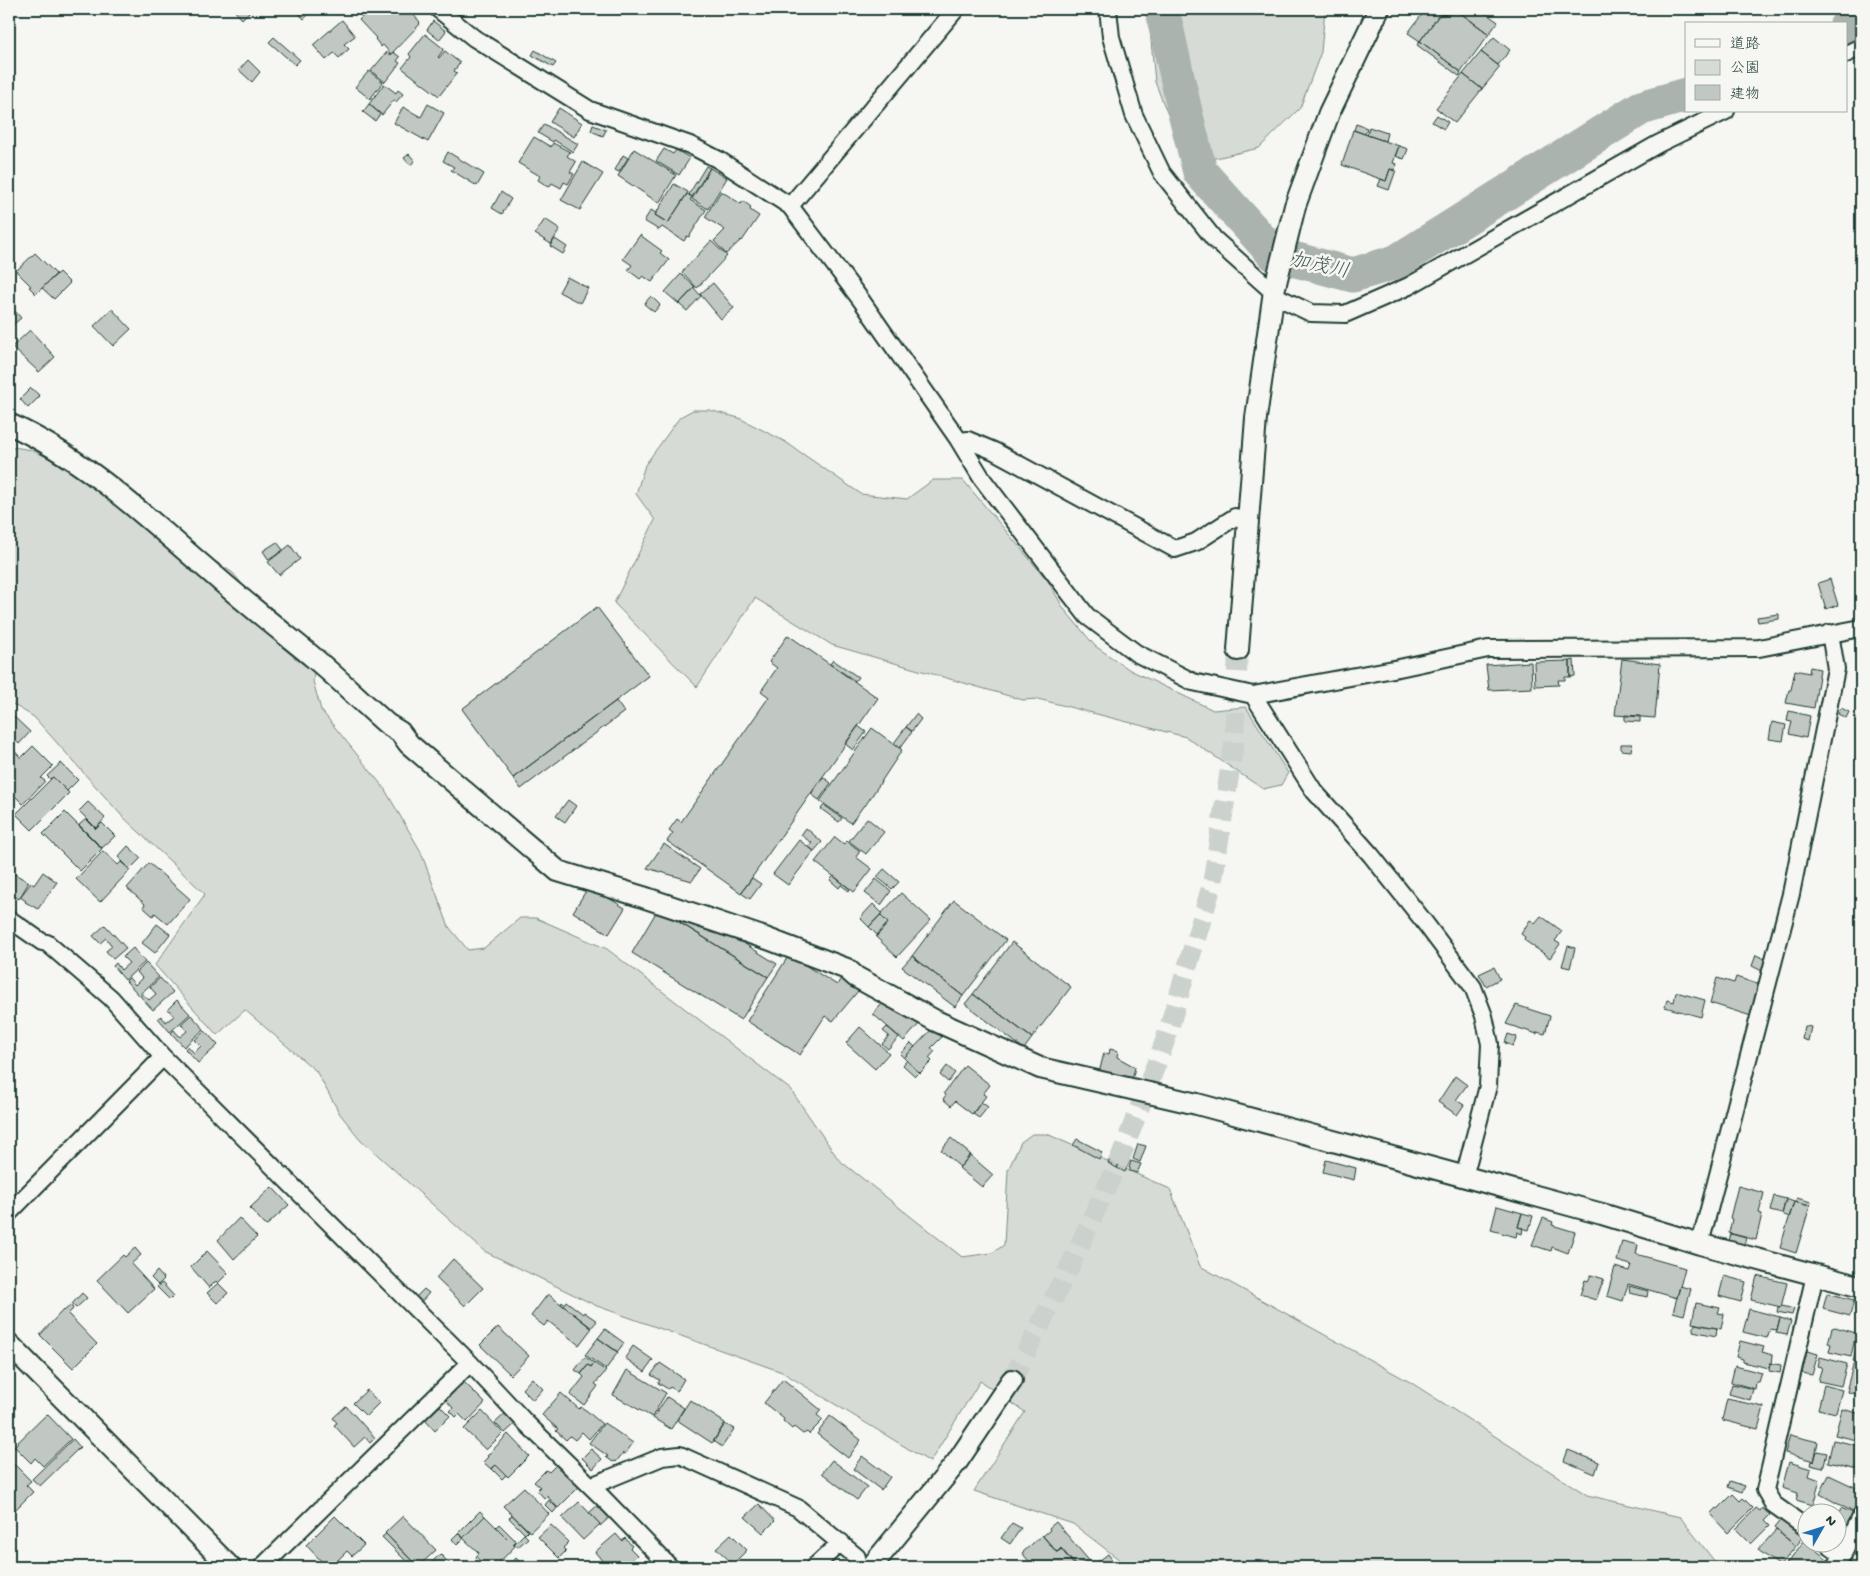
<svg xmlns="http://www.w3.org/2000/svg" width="1870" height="1576" viewBox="0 0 1870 1576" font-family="'Gochi Hand','Klee One',sans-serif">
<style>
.green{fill:#d6dbd6;stroke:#7a8c85}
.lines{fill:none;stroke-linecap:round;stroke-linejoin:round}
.river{stroke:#aab3ae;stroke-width:35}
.building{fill:#c1c8c3;stroke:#1f3d34}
.tertiary-tunnel{stroke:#cbd1cc;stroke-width:20;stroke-dasharray:20 10;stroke-linecap:butt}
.minor-casing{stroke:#1f3d34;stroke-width:20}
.tertiary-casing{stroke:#1f3d34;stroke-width:24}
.minor{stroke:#f6f6f2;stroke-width:16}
.tertiary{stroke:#f6f6f2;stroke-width:20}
.labels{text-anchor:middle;stroke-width:5;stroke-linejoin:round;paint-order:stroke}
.water-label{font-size:20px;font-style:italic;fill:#425a52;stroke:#f6f6f2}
</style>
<rect width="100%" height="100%" fill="#f6f6f2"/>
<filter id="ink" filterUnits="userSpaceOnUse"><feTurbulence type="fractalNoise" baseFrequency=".02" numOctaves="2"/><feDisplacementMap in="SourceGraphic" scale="10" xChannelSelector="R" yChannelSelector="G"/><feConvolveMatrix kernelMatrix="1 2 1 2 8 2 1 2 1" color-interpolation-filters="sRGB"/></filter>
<g filter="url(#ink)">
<path class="green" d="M1148 9H1325L1321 52 1300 108 1259 148 1203 161 1179 143 1155 82Z
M693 410H709L739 418 784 441 861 494 907 499 933 480H963L1048 581 1064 609 1095 646 1130 670 1213 710 1246 707 1288 773 1281 785 1263 789 1186 737 1038 699 1023 700 832 645 755 598 697 687 614 603 655 520 636 494 645 465 680 417Z
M14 447 31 450 74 469 233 573 264 611 315 667 313 681 321 710 384 788 420 850 449 927 468 950 484 948 520 918H536L607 949 791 1090 839 1160 962 1257 992 1253 1004 1245 1008 1170 1021 1142 1032 1134H1047L1170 1189 1200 1266 1410 1382 1587 1495 1680 1517 1719 1567H1129L1073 1524 974 1491 1025 1412 980 1381 930 1462 782 1372 597 1306 484 1251 360 1139 340 1114 316 1071 245 1010 217 1035 155 965 205 894 122 816 34 717 9 702V453Z"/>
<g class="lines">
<path class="river" d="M1162 9 1185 112 1200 172 1274 254 1353 275 1396 262 1641 108 1686 95
M1846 27 1861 20"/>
</g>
<path class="building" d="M233 9H252L242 19Z
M294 9H314L304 19Z
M370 9H390L394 13 398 10 400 12 403 9H408L420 22 419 23 420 24 391 54 383 45 381 47 375 39 376 38 359 20Z
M1426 9 1434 12 1435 9H1461L1459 12 1439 15 1420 41 1408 33Z
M1461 9H1480L1498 22 1489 34 1459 12Z
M1459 12 1489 34 1461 72 1420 41 1439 15Z
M342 20 355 36 344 44 349 49 339 58 334 53 326 60 313 45Z
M433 21 446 31 439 40 427 30Z
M425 34 444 49 438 57 439 58 445 51 460 63 454 71 457 73 439 96 402 68 411 57 409 54Z
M274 37 300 60 295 65 269 42Z
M1494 37 1510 50 1498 65 1481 52Z
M1420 41 1461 72 1460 75 1459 76 1417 45Z
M535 50 556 63 553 67 532 55Z
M387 52 391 55 393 52 400 57 397 61 400 63 385 82 371 71Z
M1481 52 1500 67 1482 89 1463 74Z
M248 60 260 72 252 82 239 70Z
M369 71 383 82 370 99 355 87Z
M1463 74 1482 89 1455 123 1436 108Z
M384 84 396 93 398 90 403 94 396 102 394 100 382 115 369 104Z
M369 104 380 114 375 121 363 112Z
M428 104 444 113 428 142 394 123 403 107 421 117Z
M559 108 582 123 574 137 550 122Z
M1437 115 1448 122 1444 129 1432 122Z
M544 124 578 144 573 152 554 140 553 142 538 133Z
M1356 124 1367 128 1365 134 1354 130Z
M593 125 606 130 603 136 591 131Z
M1369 127 1387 133 1385 141 1367 135Z
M1353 130 1399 146 1393 163 1397 164 1394 171 1390 169 1386 181 1342 165Z
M534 137 551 147 553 143 570 152 567 156 576 162 570 172 574 174 568 184 564 182 561 188 552 183 549 187 538 180 540 176 518 163Z
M1399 146 1408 149 1404 159 1395 156Z
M634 149 676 175 659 203 618 176Z
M664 149 673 154 676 150 690 158 679 175 656 161Z
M448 152 484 174 477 186 451 170 454 167 443 161Z
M409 154 415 161 410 165 404 158Z
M623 155 628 158 619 172 615 170Z
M583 162 603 174 580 210 561 200Z
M706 166 710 168 692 197 689 194Z
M710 168 727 178 708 209 692 199Z
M1390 169 1396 170 1389 190 1378 186 1381 179 1386 181Z
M674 184 688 192 668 223 655 215Z
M721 191 741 204 743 201 751 207 750 210 759 216 742 241 741 240 726 254 714 241 725 230 705 217Z
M501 192 511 199 502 214 492 208Z
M687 194 692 197 690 200 706 210 689 237 687 236 684 241 662 227 659 230 644 221 651 210 656 213 655 215 668 223Z
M545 219 560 229 551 244 535 234Z
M640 235 662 251 660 253 669 260 652 282 643 276 640 279 628 270 632 265 623 259Z
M555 239 567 247 563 254 550 246Z
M711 241 727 256 697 288 682 272Z
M35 253 56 274 36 294 29 287 31 286 16 271Z
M59 272 70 283 54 299 42 288Z
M681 274 695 287 679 304 665 292Z
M567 277 588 288 580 303 559 292Z
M713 283 734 308 721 319 700 294Z
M694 288 701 296 687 311 679 304Z
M651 296 660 305 654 312 644 304Z
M9 304 21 318 9 328Z
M112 309 131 329 113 346 94 326Z
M30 330 55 357 39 372 12 347Z
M31 388 40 396 28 408 20 399Z
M277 542 283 550 269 560 263 551Z
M290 545 300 559 279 575 268 562Z
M1830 579 1838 605 1826 609 1818 583Z
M597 607 649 676 513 778 462 709Z
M1779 614V619L1758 622 1757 617Z
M788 635 878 698 741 893 667 841 673 833 669 830 677 819 681 822 769 697 761 691 777 668 769 662Z
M1622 659 1660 664 1655 718 1615 715Z
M833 660 858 677 855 681 830 664Z
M1574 660 1575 676 1570 677V661Z
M1570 661V677H1565V680H1558L1559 685 1535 686 1534 662Z
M1531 662 1532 688 1489 690 1486 665Z
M1810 667 1820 669 1814 708 1786 703 1789 690H1791L1795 670 1809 673Z
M616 701 624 712 521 789 513 778Z
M1841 708 1849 712 1846 718 1838 714Z
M1789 711 1810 716 1806 738 1789 734 1792 722 1787 721Z
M11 714 30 732 19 744 15 740 12 743 9 740V716Z
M916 714 921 719 912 731 906 727Z
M1625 715 1640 716V722L1625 721Z
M1772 722 1786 725 1783 741 1769 739Z
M858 726 866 732 853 750 845 744Z
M906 727 912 732 900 748 894 743Z
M872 728 902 750 865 806 864 805 851 823 820 801Z
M1621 744H1632L1631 751 1621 750Z
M9 745 21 758 33 746 53 766 41 778 45 781 23 804 9 790Z
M61 763 78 780 67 791 53 777 50 779 47 776Z
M53 777 69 793 32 830 16 814Z
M823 777 831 783 819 800 811 794Z
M568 800 576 806 565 822 556 816Z
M88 802 105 818 96 828 79 811Z
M824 805 842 818 839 822 821 809Z
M65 812 102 849 80 871 43 834Z
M867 818 884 832 866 854 849 841Z
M86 819 96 829 102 823 115 836 102 848 79 825Z
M806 828 822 842 814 851 809 847 812 843 801 835Z
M835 837 844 844 847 841 860 851 856 857 872 869 854 892 815 862Z
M799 840 814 851 788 885 773 874Z
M664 844 700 869 692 881 647 868Z
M128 846 141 858 130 869 118 857Z
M103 851 118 865 121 862 130 870 100 902 76 879Z
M149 863 190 899 168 924 155 913 153 916 143 907 145 904 127 888Z
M884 869 899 882 892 889 877 877Z
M9 871 29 882 19 899 9 893Z
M43 872 57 882 38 909 25 902 26 901 20 897 31 883 34 885Z
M834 876 850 889 849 891 841 885 839 888 830 880Z
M752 878 761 884 750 899 741 893Z
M876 879 891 891 881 905 865 893Z
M589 886 625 908 609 934 573 912Z
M901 893 931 920 897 957 876 937 888 923 880 915Z
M954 900 1006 940 963 996 912 956Z
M873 904 882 913 869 927 860 918Z
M658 909 768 977 741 1020 632 953Z
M686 913 710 922 777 964 768 977 680 923Z
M880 915 888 923 877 935 869 927Z
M1541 916 1562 931 1555 941 1560 944 1550 958 1524 940 1525 937 1521 934 1530 920 1535 923Z
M157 924 170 934 155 953 142 943Z
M105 925 126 948 113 959 106 951 112 946 106 938 100 943 93 936Z
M1012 942 1071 987 1032 1038 973 994Z
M1568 946 1575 948 1570 968 1562 966Z
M133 948 145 962 125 980 113 966 116 963 121 970 129 963 123 957Z
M789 955 837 985 844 973 863 985 833 1021 825 1016 800 1055 747 1021Z
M1756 955 1767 960 1762 971 1752 966Z
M912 956 963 996 955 1007 902 967Z
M146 963 159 977 139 995 126 981 129 978 135 985 142 978 137 972Z
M1494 967 1500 979 1486 986 1479 974Z
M1736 977 1760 985 1751 1016 1710 1003 1717 978 1734 983Z
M160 978 173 992 153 1010 140 996 143 994 149 1000 156 994 150 987Z
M1676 992 1705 1000 1701 1017 1665 1007 1667 1000 1674 1002Z
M973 994 1032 1038 1024 1049 965 1004Z
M889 996 920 1023 904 1041 873 1014Z
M177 1000 190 1014 170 1032 158 1018 161 1016 166 1022 174 1016 168 1009Z
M1516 1005 1550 1016 1545 1034 1537 1032V1034L1506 1024Z
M191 1015 204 1029 184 1047 171 1033 174 1030 180 1037 187 1031 181 1024Z
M1805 1026 1811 1027 1808 1041 1802 1039Z
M860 1027 889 1053 875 1069 846 1043Z
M887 1027 899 1037 888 1049 882 1044 889 1036 883 1031Z
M933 1028 942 1037 931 1048 935 1051 929 1058 932 1061 920 1073 904 1058Z
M205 1031 218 1045 198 1063 185 1049 188 1046 194 1053 201 1046 195 1040Z
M1508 1034 1517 1037 1513 1046 1505 1043Z
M911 1043 915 1047 904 1058 900 1054Z
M1110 1049 1118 1051 1117 1057 1135 1067 1131 1085 1098 1077 1104 1053 1109 1054Z
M907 1060 919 1072 915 1076 903 1065Z
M965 1065 990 1085 983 1094 986 1096 972 1114 955 1101 951 1106 943 1099 946 1095 944 1093Z
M947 1066 955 1073 948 1082 940 1075Z
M1455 1076 1467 1085 1456 1100 1464 1105 1457 1115 1438 1102Z
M981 1102 988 1107 979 1118 973 1114Z
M951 1138 971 1155 960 1167 941 1150Z
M1077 1139 1102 1152 1099 1159 1073 1145Z
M1138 1144 1146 1146 1140 1162 1133 1159Z
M970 1155 993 1175 982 1187 959 1168Z
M1112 1156 1121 1160 1117 1168 1108 1163Z
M1122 1157 1130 1160 1125 1172 1117 1168Z
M1326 1160 1356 1168 1354 1180 1323 1172Z
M1131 1161 1141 1164 1137 1173 1130 1171V1168H1129Z
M1738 1186 1764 1193 1759 1213 1762 1214 1756 1240 1729 1233 1732 1219 1730 1218Z
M272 1187 289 1205 266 1226 250 1208Z
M1774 1196 1786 1199 1782 1214 1770 1211Z
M1797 1198 1811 1202 1810 1206 1795 1202Z
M1786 1199 1794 1202 1789 1217 1782 1214Z
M1794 1202 1810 1206 1796 1253 1780 1248Z
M1497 1206 1522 1213 1518 1227 1523 1228 1522 1234 1517 1232 1516 1237 1491 1230Z
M1522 1213 1533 1216 1529 1230 1518 1227Z
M239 1218 257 1237 234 1259 218 1240Z
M1543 1218 1553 1222 1552 1225 1575 1232 1568 1253 1552 1247 1551 1251 1532 1245Z
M1731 1234 1746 1238 1744 1245 1729 1241Z
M1622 1241 1638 1245 1636 1254 1685 1268 1677 1298 1628 1284 1623 1301 1607 1296 1615 1267 1629 1271 1631 1265 1617 1261Z
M135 1248 141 1255 131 1264 154 1289 128 1313 97 1280 123 1255 125 1257Z
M207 1251 228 1273 218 1283 216 1281 209 1288 191 1267Z
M453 1259 483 1288 465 1306 436 1278Z
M157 1271 164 1279 158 1285 151 1278Z
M1591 1275 1604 1279 1596 1300 1580 1295 1585 1280 1588 1281Z
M1724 1276 1746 1282 1741 1302 1719 1296Z
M1757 1276 1787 1283 1781 1307 1751 1300Z
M162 1283 174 1296 170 1300 157 1287Z
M218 1283 228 1293 217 1303 207 1293Z
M1629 1286 1648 1291 1647 1297 1630 1293Z
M1680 1286 1691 1289 1684 1315 1673 1312Z
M424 1289 429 1293 421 1302 416 1297Z
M82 1293 87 1298 76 1308 72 1304Z
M1827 1293 1854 1300 1850 1316 1823 1309Z
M548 1294 592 1328 579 1345 548 1321 544 1326 531 1316Z
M566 1301 583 1314 584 1312 597 1321 591 1328 561 1304 562 1302 564 1304Z
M1696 1303 1720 1308 1718 1313 1724 1314 1721 1329 1692 1323Z
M71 1305 73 1309 68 1314 97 1344 73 1368 40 1335 63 1310 64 1311Z
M1782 1306 1794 1309 1792 1315 1777 1312 1778 1307H1781Z
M1749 1309 1780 1317 1777 1330 1770 1329 1767 1338 1743 1332Z
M1780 1318 1791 1321 1787 1335 1776 1333Z
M1695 1324 1717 1328 1716 1336 1693 1331Z
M498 1327 529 1356 511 1375 480 1345Z
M1835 1327 1856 1333 1851 1357 1829 1352 1831 1344 1828 1343 1832 1328Z
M605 1329 624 1343 617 1352 598 1338Z
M1861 1334V1363L1853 1361Z
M598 1338 618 1352 606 1369 585 1355Z
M1740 1341 1764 1347 1762 1352 1773 1355 1772 1364 1770 1363 1769 1368 1743 1362V1359L1736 1357Z
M633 1346 653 1360 645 1372 625 1358Z
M1807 1351 1818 1354 1812 1375 1802 1373Z
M585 1357 594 1363 591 1367 588 1365 581 1374 575 1370Z
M1820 1357 1847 1364 1841 1386 1818 1381 1822 1367 1818 1366Z
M594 1363 606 1371 595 1384 598 1386 584 1405 570 1395 584 1377 581 1374 588 1365 591 1367Z
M660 1363 684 1379 677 1391 670 1387 668 1389 660 1384 658 1383 660 1380 651 1375Z
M1770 1363 1781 1365 1780 1373 1769 1371Z
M1853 1365 1861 1367V1392H1860L1859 1395 1848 1392 1849 1388H1847Z
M1735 1366 1762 1373 1759 1382H1756L1755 1389 1731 1382Z
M627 1370 666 1393 652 1417 613 1395Z
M532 1378 543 1389 533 1400 522 1389Z
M783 1379 821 1410 817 1415 823 1420 809 1434 807 1432 803 1434 794 1427 792 1429 783 1421 784 1419 764 1403Z
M464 1382 485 1403 467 1422 459 1414 456 1417 450 1411 453 1408 446 1400Z
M1732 1384 1753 1389 1750 1400 1729 1394Z
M1824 1385 1842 1390 1836 1413 1818 1409Z
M367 1390 379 1403 366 1416 353 1403Z
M561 1393 579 1409 581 1407 587 1411 602 1424 589 1439 582 1432 575 1440 570 1436 566 1440 556 1431 558 1429 542 1415Z
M667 1397 684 1408 671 1429 653 1418Z
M1727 1399 1764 1407 1758 1429 1722 1420Z
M690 1400 725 1423 712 1443 677 1420Z
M346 1406 375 1438 370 1443 365 1437 354 1447 334 1425 337 1423 333 1418Z
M440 1406 450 1416 435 1431 425 1420Z
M1842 1409 1861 1414V1441L1835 1435Z
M482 1411 503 1433 486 1450 464 1429Z
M507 1412 517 1422 505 1433 495 1423Z
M47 1414 71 1439 43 1466 35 1458 31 1463 14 1446Z
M830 1416 861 1440 848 1458 817 1434Z
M604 1423 633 1443 625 1454 623 1453 616 1462 614 1461 613 1462 606 1457 608 1456 589 1443Z
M725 1424 734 1429 722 1447 714 1441Z
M508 1434 529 1456 508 1477 496 1465 491 1469 483 1462 488 1457 487 1456Z
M1790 1435 1818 1442 1814 1461 1785 1453Z
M73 1439 80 1447 40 1486 32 1479Z
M1833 1440 1861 1446V1470L1828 1462Z
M591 1449 602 1459 593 1469 582 1458Z
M1568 1450 1599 1462 1595 1474 1564 1461Z
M1817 1451 1827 1453 1823 1468 1810 1465 1811 1461 1814 1462Z
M862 1456 890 1477 881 1490 853 1469Z
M832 1460 867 1487 857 1500 822 1473Z
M560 1461 580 1482 577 1485 579 1487 558 1508 547 1496 545 1499 537 1490 540 1487 534 1482 546 1470 549 1472Z
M1789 1462 1811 1469 1809 1476 1820 1480 1813 1505 1796 1500 1798 1493 1782 1488Z
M14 1464 31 1481 26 1485 33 1492 9 1516V1468Z
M496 1465 506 1475 502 1479 492 1469Z
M1829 1475 1861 1490V1496L1853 1512 1820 1494Z
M1730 1481 1745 1486 1742 1492 1728 1487Z
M524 1487 549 1514 530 1532 503 1506Z
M1733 1494 1740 1501 1743 1498 1753 1508 1728 1533 1710 1514 1716 1508 1718 1509Z
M549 1500 557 1508 553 1513 545 1505Z
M579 1502 600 1524 583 1540 562 1518Z
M599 1504 611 1516 600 1526V1524L589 1513Z
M759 1504 775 1521 763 1533 745 1517Z
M1756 1508 1760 1511 1762 1508 1770 1515 1764 1521 1769 1526 1751 1544 1736 1529Z
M1841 1508 1853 1513 1845 1529 1838 1526V1514Z
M480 1511 485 1516 463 1538 458 1533Z
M512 1515 528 1531 525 1534 509 1518Z
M335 1516 364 1545 352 1556 347 1551 331 1567H327L306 1545Z
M403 1516 436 1550 418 1567 385 1533Z
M485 1516 515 1546 495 1567H487L476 1557 479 1553 463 1538Z
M1782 1518 1804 1536 1796 1546 1774 1528Z
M1056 1522 1092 1564 1088 1567 1083 1562 1077 1567 1061 1548 1057 1552 1043 1536 1050 1530 1049 1528Z
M1012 1523 1021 1528 1010 1544 1001 1538Z
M499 1524 516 1541 513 1544 496 1527Z
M551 1525 569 1542 563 1548 566 1551 559 1558 538 1537Z
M1776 1530 1796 1546 1780 1566 1758 1550Z
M458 1533 464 1538 457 1545 452 1539Z
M386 1534 413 1562 410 1565 382 1537Z
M524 1534 528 1538 518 1547 514 1544Z
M616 1534 622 1541 625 1538 632 1546 630 1548 637 1555 624 1567H605L603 1564 604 1563 595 1552Z
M731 1534 747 1550 733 1564 716 1548Z
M1042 1535 1057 1553 1061 1549 1075 1566 1073 1567H1034L1022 1553Z
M1804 1541 1830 1561 1825 1567H1784Z
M440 1554 453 1567H427Z
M1108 1554 1114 1562 1111 1564 1113 1567H1091Z
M516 1558 525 1567H507Z"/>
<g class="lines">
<path class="tertiary-tunnel" d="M1012 1380 1068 1270 1121 1156 1165 1041 1212 885 1234 744 1238 650"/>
<g class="minor-casing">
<path id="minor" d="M438 9 474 38 590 110 690 145 719 160 790 206 861 300 958 439 983 480 1087 616 1136 653 1193 682 1253 695 1399 668 1488 649 1759 648 1861 628
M1108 9 1111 37 1134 115 1162 173 1214 239 1280 298 1311 313 1345 314 1409 286 1658 144 1726 111
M1846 54 1861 47
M790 206 956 9
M960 441 968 440 994 451 1175 549 1196 542 1235 517 1248 520
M1253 695 1314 791 1371 855 1422 919 1473 987 1484 1016 1490 1044 1488 1086 1464 1177
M9 919 42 942 47 943 111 998 163 1057 470 1363 526 1423 600 1495 670 1567
M9 1213 163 1057
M1700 1244 1791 894 1836 669 1830 633
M591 1486 662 1457 680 1455 798 1508 857 1557
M1808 1529 1773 1504 1765 1490 1815 1275
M1828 1544 1843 1554
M262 1567 470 1363
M814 1567 841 1542
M1836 1567 1861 1517"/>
</g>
<g class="tertiary-casing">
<path id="tertiary" d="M9 424C87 459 150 521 215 576 247 604 281 631 314 658 339 679 362 702 387 724L400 732 409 744 558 871 643 897 768 939 847 969 856 977 936 1021 1040 1068 1197 1104 1602 1214 1700 1244 1861 1287
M1238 650 1256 418 1274 291 1295 206 1329 113 1379 9
M9 1344 230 1567
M871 1567 957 1462 1012 1380"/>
</g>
<use href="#minor" class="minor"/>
<use href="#tertiary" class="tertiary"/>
</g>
</g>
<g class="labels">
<g class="water-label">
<text transform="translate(1320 264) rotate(12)" y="7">加茂川</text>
</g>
</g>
<rect width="1870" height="1576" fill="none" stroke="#f6f6f2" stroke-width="30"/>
<rect x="15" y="15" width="1840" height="1546" fill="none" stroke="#1f3d34" stroke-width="2" filter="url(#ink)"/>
<rect x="1685" y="22" width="162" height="90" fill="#f6f6f2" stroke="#a0aca6"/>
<rect x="1695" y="39" width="25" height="8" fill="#f6f6f2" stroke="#a0aca6"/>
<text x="1730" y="48" font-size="15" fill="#1f3d34">道路</text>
<rect x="1695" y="60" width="25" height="15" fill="#d6dbd6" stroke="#a0aca6"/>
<text x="1730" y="72" font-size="15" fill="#1f3d34">公園</text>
<rect x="1695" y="85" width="25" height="15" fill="#c1c8c3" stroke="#a0aca6"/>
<text x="1730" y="98" font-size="15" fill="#1f3d34">建物</text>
<g transform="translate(1822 1528) rotate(51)"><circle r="24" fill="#f6f6f2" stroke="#a0aca6"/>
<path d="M0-4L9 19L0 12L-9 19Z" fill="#1f6fb2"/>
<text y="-8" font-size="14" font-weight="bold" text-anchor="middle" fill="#1f3d34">N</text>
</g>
</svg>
